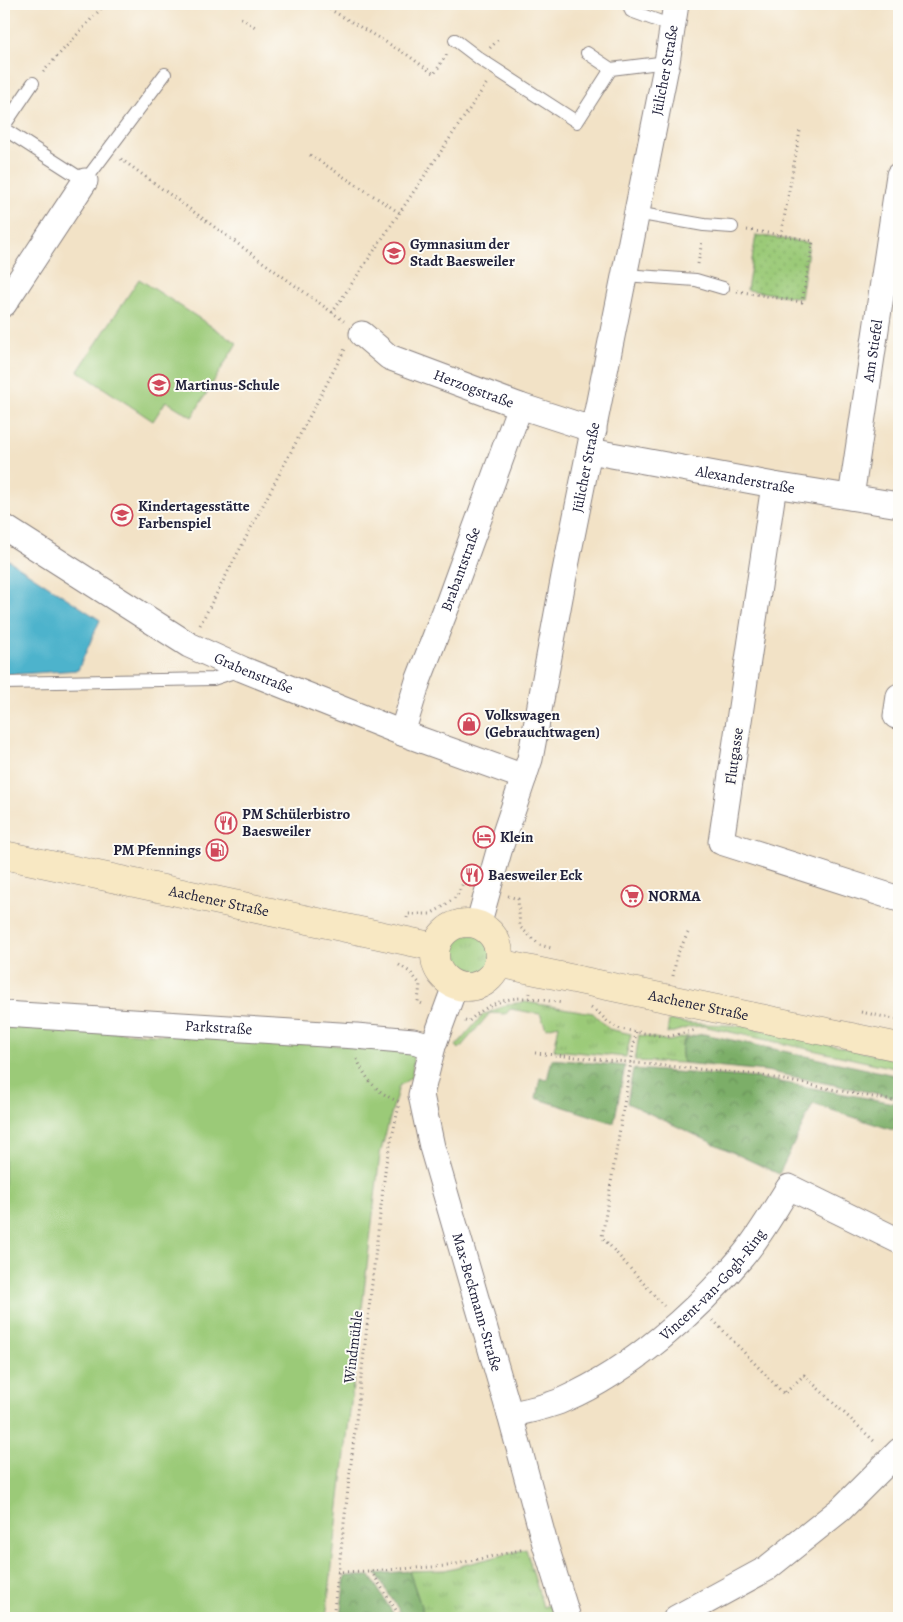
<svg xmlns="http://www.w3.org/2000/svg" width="903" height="1622" viewBox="0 0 903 1622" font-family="Alegreya,serif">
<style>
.grass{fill:url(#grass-tufts);stroke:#5e765a}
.forest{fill:url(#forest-crowns);stroke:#4f6852}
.park{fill:url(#park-dots);stroke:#5e765a}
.pitch{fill:#9bca78;stroke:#5e765a}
.water{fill:#4eb3cc;stroke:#386a84}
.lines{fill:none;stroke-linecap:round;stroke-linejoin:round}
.service-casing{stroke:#8a8280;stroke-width:14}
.minor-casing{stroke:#8a8280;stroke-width:27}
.secondary-casing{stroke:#8a8280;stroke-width:29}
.path{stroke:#8a8280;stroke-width:3;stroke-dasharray:1 4;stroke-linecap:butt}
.service{stroke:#fff;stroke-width:12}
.minor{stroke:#fff;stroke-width:25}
.secondary{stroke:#f8e8c3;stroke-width:28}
.labels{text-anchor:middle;stroke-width:4;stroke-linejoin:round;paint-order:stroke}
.street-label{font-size:15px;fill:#22223b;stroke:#fdfcf7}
.poi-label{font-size:15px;font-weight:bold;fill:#22223b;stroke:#fdfcf7;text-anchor:start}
</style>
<defs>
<pattern id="grass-tufts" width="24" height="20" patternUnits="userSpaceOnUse" patternTransform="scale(1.25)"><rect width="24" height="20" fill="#9bca78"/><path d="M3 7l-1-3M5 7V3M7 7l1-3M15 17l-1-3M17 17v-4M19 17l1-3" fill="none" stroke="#85ad69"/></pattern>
<pattern id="forest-crowns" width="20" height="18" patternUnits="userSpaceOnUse" patternTransform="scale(1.25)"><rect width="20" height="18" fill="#7cae68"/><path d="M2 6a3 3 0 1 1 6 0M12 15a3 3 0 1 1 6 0" fill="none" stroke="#658d57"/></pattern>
<pattern id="park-dots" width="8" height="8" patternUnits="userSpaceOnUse" patternTransform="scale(1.25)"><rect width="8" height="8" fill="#9bca78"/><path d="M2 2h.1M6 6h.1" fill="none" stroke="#85ad69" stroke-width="1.8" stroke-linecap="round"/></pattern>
</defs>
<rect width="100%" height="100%" fill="#fdfcf7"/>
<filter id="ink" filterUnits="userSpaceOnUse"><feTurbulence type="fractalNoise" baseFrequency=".02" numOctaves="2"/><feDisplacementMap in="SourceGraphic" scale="10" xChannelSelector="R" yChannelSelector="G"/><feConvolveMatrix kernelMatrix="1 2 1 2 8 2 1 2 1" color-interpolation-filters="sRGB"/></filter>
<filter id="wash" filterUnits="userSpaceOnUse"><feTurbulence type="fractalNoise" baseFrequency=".0096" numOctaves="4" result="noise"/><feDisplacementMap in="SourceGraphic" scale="20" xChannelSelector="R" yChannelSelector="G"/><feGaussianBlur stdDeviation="1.12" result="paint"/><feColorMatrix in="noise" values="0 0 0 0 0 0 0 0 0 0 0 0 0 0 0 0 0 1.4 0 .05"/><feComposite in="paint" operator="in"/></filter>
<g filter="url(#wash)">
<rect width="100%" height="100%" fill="#f2e2c6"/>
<path class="grass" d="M448 956a22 22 0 1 1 44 0a22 22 0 1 1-44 0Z
M525 1002 593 1013 609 1029 631 1034 626 1057 554 1050 559 1025 546 1028 540 1014 510 1009 506 1014 490 1013 459 1049 456 1046 483 1015 509 1004Z
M669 1020 684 1023 745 1026 899 1060V1069L703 1026 690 1027 667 1034Z
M639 1035 669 1041 689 1036C679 1042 682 1053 683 1063L635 1061Z
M526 1549 543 1607 552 1604 556 1618H425L409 1571 445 1570Z"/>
<path class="forest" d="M704 1034 899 1076V1098L766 1071 683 1063C680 1042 681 1037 704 1034Z
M552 1059 625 1066 614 1123 536 1098 540 1078 547 1080Z
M633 1069 758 1078 899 1104V1132L813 1104 779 1174 627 1103Z
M409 1571 425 1618H404L376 1574Z
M345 1576H370L396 1618H340Z"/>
<path class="park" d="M756 235 809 243 801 298 747 290Z"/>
<path class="pitch" d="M139 279 237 343 192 417 166 401 153 421 78 371Z
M4 1025 414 1050 412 1077 399 1086 380 1154 326 1618H4Z"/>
<path class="water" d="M4 557 100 620 78 670 4 675Z"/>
</g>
<g filter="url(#ink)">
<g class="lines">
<g class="service-casing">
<path id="service" d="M629 4 631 11 672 26
M455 40 480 59 577 122 611 69 667 62
M587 53 611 69
M4 126 33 83
M4 129 85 181 165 74
M636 213 704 225 732 227
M624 275 696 280 723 288
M4 683 213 679 240 670"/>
</g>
<g class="minor-casing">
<g id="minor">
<path d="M4 304 85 181"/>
<path id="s1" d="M362 334 389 357 520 406 594 430"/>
<path id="s2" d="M590 451 774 485 899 505"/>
<path d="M774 485 721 842 899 899"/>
<path id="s3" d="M851 497 899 175"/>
<path id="s4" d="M4 527 189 645 242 669 402 733 524 777"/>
<path d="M899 696 896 716H899"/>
<path id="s5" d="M402 733 418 681 449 601 520 406"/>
<path id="s6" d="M478 925 499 851 530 759 564 576 667 62 676 4"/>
<path id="s7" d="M455 986 433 1046 421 1095 432 1147 510 1415 545 1544 568 1618"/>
<path id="s8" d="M4 1014 356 1036 413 1041 433 1046"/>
<path id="s9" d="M510 1415C528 1410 549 1407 565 1399 631 1370 696 1312 742 1257 760 1236 774 1210 789 1187L899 1241"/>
<path d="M676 1618 766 1569 841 1509 899 1451"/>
</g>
</g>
<g class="secondary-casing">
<g id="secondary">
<path id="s10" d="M4 855 435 947"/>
<circle cx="467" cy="955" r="32"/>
<path id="s11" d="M498 963 899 1047"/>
</g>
</g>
<path class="path" d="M321 4 406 54 434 74 447 54
M241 18 257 28
M490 48 498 40
M43 72 105 4
M310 155 400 213
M121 159 344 321
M747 230 781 235
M698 264 702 241
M737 291 802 302 813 241 781 235 800 131
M332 313 487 83
M200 625 346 347
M508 896 518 899 520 927 540 945 551 948
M407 918 408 914H430L441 908 457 896 463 883 466 884
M399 965 410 972 420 984 418 1002 425 1005
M673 976 677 955 689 931
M529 998 563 1003
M591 1008 599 1013 609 1023 620 1029 667 1037 696 1030
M861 1012 899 1020
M465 1021 468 1022C486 1005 504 997 529 998L530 993
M636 1032 602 1237 664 1306
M535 1053 758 1075 899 1102
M357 1059C366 1080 378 1094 400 1102
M713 1320 784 1394 804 1375 876 1443
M371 1571 401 1618
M337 1572 368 1571 447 1566 525 1549
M333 1618 386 1163 399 1106"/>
<use href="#service" class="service"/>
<use href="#minor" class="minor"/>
<use href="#secondary" class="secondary"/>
</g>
</g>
<defs>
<g id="school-ring" transform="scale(1.125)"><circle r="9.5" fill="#fdfcf7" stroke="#d1495b" stroke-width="1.5"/><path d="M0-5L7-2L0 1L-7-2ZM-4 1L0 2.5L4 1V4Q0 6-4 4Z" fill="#d1495b"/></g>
<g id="shop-ring" transform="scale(1.125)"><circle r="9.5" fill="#fdfcf7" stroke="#d1495b" stroke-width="1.5"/><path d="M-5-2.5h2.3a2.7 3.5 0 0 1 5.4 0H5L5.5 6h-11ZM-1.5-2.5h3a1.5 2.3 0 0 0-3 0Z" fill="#d1495b"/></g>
<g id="restaurant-ring" transform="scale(1.125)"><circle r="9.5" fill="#fdfcf7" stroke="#d1495b" stroke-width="1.5"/><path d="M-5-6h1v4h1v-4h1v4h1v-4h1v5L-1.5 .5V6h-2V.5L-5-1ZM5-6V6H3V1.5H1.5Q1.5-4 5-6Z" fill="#d1495b"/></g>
<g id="hotel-ring" transform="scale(1.125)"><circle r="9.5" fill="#fdfcf7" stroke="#d1495b" stroke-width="1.5"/><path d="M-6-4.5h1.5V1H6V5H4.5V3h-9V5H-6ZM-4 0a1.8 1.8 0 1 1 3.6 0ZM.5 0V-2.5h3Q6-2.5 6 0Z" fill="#d1495b"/></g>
<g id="fuel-ring" transform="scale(1.125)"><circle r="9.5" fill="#fdfcf7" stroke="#d1495b" stroke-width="1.5"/><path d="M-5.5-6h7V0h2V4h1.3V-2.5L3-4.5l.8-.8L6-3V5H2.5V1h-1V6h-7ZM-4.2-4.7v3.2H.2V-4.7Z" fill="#d1495b"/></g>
<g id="supermarket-ring" transform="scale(1.125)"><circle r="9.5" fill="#fdfcf7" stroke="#d1495b" stroke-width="1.5"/><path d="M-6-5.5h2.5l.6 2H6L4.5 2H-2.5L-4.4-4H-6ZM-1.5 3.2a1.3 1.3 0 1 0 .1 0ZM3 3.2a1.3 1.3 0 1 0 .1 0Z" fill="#d1495b"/></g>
</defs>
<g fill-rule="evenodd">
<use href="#school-ring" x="394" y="253"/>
<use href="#school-ring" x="159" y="385"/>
<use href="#school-ring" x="122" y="515"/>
<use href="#shop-ring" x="469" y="724"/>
<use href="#restaurant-ring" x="226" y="823"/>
<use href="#hotel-ring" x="484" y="837"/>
<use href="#fuel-ring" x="217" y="850"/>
<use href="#restaurant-ring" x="472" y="875"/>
<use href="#supermarket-ring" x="632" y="896"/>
</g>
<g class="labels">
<g class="street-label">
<text dy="5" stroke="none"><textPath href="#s6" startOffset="876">Jülicher Straße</textPath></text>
<text dy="5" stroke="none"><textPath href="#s3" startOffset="148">Am Stiefel</textPath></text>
<text dy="5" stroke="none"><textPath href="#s1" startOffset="126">Herzogstraße</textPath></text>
<text dy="5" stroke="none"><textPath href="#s6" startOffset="471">Jülicher Straße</textPath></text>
<text dy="5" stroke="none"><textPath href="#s2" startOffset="158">Alexanderstraße</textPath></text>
<text dy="5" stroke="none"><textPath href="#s5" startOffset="174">Brabantstraße</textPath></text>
<text dy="5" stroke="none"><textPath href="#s4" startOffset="290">Grabenstraße</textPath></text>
<text transform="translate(734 756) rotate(-82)" y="5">Flutgasse</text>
<text dy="5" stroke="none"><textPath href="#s10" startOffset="220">Aachener Straße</textPath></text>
<text dy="5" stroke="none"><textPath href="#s11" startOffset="205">Aachener Straße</textPath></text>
<text dy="5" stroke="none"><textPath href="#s8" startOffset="215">Parkstraße</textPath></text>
<text dy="5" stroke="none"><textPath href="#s9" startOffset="246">Vincent-van-Gogh-Ring</textPath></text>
<text dy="5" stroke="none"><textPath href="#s7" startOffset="329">Max-Beckmann-Straße</textPath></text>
<text transform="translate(353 1347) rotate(-83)" y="5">Windmühle</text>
</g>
<g class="poi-label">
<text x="410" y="249">Gymnasium der<tspan x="410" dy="17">Stadt Baesweiler</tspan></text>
<text x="175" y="390">Martinus-Schule</text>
<text x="138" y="511">Kindertagesstätte<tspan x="138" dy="17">Farbenspiel</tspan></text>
<text x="485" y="720">Volkswagen<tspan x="485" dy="17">(Gebrauchtwagen)</tspan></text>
<text x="242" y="819">PM Schülerbistro<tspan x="242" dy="17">Baesweiler</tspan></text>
<text x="500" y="842">Klein</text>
<text x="201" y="855" text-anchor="end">PM Pfennings</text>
<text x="488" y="880">Baesweiler Eck</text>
<text x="648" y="901">NORMA</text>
</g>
</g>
<rect width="903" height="1622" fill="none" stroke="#fdfcf7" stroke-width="20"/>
</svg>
